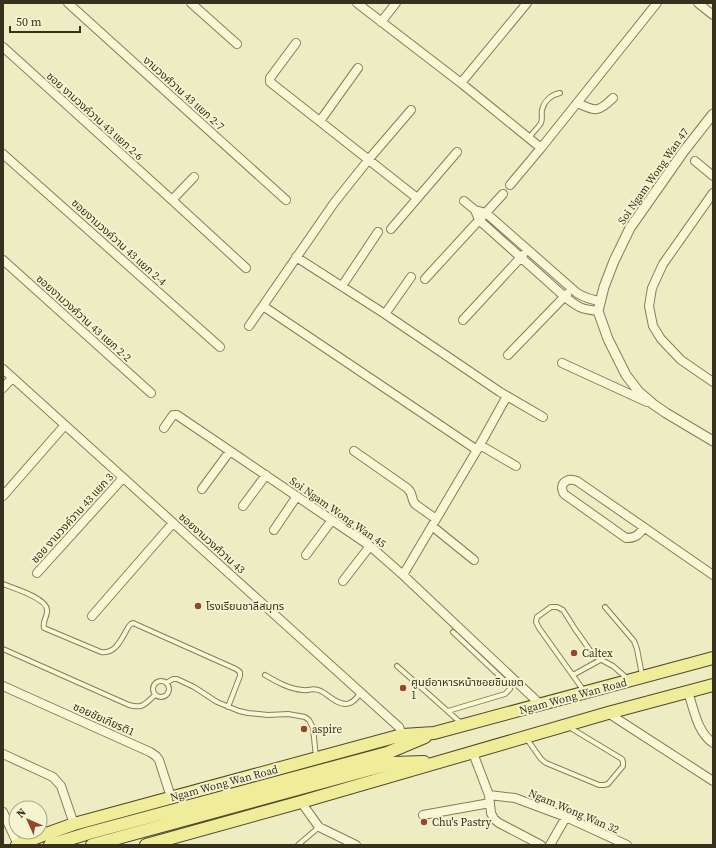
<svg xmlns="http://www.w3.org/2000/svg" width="716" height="848" viewBox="0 0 716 848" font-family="'Source Serif 4','Noto Sans Thai',serif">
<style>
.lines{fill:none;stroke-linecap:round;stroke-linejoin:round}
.service-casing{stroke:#867d5a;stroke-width:6}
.minor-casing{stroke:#867d5a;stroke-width:10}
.tertiary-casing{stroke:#867d5a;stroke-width:11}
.primary-casing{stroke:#534a2e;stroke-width:14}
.service{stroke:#f8f7d5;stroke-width:4}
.minor{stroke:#f8f7d5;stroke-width:8}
.tertiary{stroke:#f8f7d5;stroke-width:9}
.primary{stroke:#efec9a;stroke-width:12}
.poi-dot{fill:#93472b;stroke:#f4f4d1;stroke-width:1.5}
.labels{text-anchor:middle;stroke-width:4;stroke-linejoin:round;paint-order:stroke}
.street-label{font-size:11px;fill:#36301d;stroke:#f4f4d1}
.poi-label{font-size:11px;fill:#36301d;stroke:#f4f4d1;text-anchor:start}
</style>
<rect width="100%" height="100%" fill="#edecc2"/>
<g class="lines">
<g class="service-casing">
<path id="service" d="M529 138C532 133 538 128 541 123 543 118 541 114 542 110 544 101 551 95 560 93
M3 584C13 588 47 598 47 610 48 616 42 621 44 628L101 652C117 654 122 637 129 626L131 624 133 623 236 669 240 672V676L228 707
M605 607 634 641 637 649 642 675
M3 649 129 705C143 709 145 704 155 695
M397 666 461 723
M265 675C277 682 289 689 303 690 311 691 312 687 321 691 330 696 336 704 346 704 353 704 357 697 361 693
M573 675 602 659
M153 689a8 8 0 1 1 16 0a8 8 0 1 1-16 0Z
M166 683 173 679H177L194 687 217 702 239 711 248 713 268 715 288 714 305 717 309 720 313 728 316 757
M584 691 539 628 536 622 537 617 551 607H557L563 610 575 629 594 656 613 666 628 679
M448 711 505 694 510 689 509 685 453 632
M527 739 541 759 546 763 599 785H604L608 784 623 766V762L622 759 569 727
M298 845 319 827"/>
</g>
<g class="minor-casing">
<path id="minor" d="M68 3 286 200
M191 3 237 44
M357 3 461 83 541 148
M698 3 713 15
M381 22 396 3
M296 43 270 78V82L417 198
M3 47 172 200 246 268
M461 83 527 3
M578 103C595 112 599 112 613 98
M320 121 358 68
M3 154 220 347
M695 161 713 176
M510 185 541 148 657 3
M713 193 663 264 652 288 649 306 653 326 661 339 681 360 713 382
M172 200 194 177
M464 201 475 210 486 213 577 293C585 298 592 300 601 301
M475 210 479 220 565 297C579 308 581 309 598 311
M391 229 457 152
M296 257 385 314 500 392 543 417
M3 260 151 393
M425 279 503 194
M342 286 378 232
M263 306 477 450
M385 314 411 277
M463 320 523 255
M249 326 334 203 369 159 411 110
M508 355 567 294
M562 363 647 402
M3 369 390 719 399 727 402 735
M3 388 12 378
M164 428 173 415H177L370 546 403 575 541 705
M480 445 516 466
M354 451 407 488C414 494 410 497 415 504L436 519
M202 489 230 451
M3 496 65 425
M243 506 266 475
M432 526 474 560
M644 528C638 535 636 538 626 538L564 494C558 484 567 477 577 481L713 575
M274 530 297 496
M306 555 332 520
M37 573 123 478
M403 575 477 450 507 396
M343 581 370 546
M92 616 173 523
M3 686 150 752 156 756 159 760 171 797
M688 692C694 709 697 732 713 743
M608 713 713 781
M473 753 489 795 491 813 494 819 499 823 541 845
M3 754 53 777 61 786 74 824
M489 795 515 798 566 817 627 845
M301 802 319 827 356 845
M3 812 18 845
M423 815 490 803
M550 845 566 817"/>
</g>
<g class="tertiary-casing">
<path id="tertiary" d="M713 114 684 151 630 228 614 261 604 287 598 311 608 339 626 375 639 392 653 404 666 413 713 441"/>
</g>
<g class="primary-casing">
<path id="primary" d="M17 845 46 834 74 824 402 735 434 733 713 658
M50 845 89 833 387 753 425 737
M92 845 393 763 424 762
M146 845 301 802 608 713 713 685"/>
</g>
<use href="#service" class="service"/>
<use href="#minor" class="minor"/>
<use href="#tertiary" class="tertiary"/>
<use href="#primary" class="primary"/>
</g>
<g class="poi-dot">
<circle cx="198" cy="606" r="4"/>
<circle cx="574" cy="653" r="4"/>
<circle cx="403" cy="688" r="4"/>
<circle cx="304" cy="729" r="4"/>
<circle cx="424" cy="822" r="4"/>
</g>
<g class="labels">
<g class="street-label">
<text transform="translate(184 93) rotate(42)" y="4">งามวงศ์วาน 43 แยก 2-7</text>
<text transform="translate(95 116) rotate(42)" y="4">ซอย งามวงค์วาน 43 แยก 2-6</text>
<text transform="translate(653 176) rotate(-55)" y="4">Soi Ngam Wong Wan 47</text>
<text transform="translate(119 242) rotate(42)" y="4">ซอยงามวงค์วาน 43 แยก 2-4</text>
<text transform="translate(84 318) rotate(42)" y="4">ซอยงามวงศ์วาน 43 แยก 2-2</text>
<text transform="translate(338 512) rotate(35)" y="4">Soi Ngam Wong Wan 45</text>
<text transform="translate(72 518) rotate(-48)" y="4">ซอย งามวงค์วาน 43 แยก 3</text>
<text transform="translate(212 543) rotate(42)" y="4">ซอยงามวงศ์วาน 43</text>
<text transform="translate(573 696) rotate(-15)" y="4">Ngam Wong Wan Road</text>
<text transform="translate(104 719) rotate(24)" y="4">ซอยชัยเกียรติ1</text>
<text transform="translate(224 783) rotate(-15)" y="4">Ngam Wong Wan Road</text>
<text transform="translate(574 811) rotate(23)" y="4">Ngam Wong Wan 32</text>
</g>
<g class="poi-label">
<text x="206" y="610">โรงเรียนชาลีสมุทร</text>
<text x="582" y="657">Caltex</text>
<text x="411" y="686">ศูนย์อาหารหน้าซอยชินเขต<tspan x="411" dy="13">1</tspan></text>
<text x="312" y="733">aspire</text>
<text x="432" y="826">Chu's Pastry</text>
</g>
</g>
<rect width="716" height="848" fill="none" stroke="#36301d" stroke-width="8"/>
<g transform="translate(28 820) rotate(315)"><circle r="19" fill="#f4f4d1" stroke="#a8a689"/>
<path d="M0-3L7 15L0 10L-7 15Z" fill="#93472b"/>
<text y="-6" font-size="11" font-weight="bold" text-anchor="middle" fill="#36301d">N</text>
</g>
<path d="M10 26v6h70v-6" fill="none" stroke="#36301d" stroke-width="2"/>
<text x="16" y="26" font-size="12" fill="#36301d" stroke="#f4f4d1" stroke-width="3" paint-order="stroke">50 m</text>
</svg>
